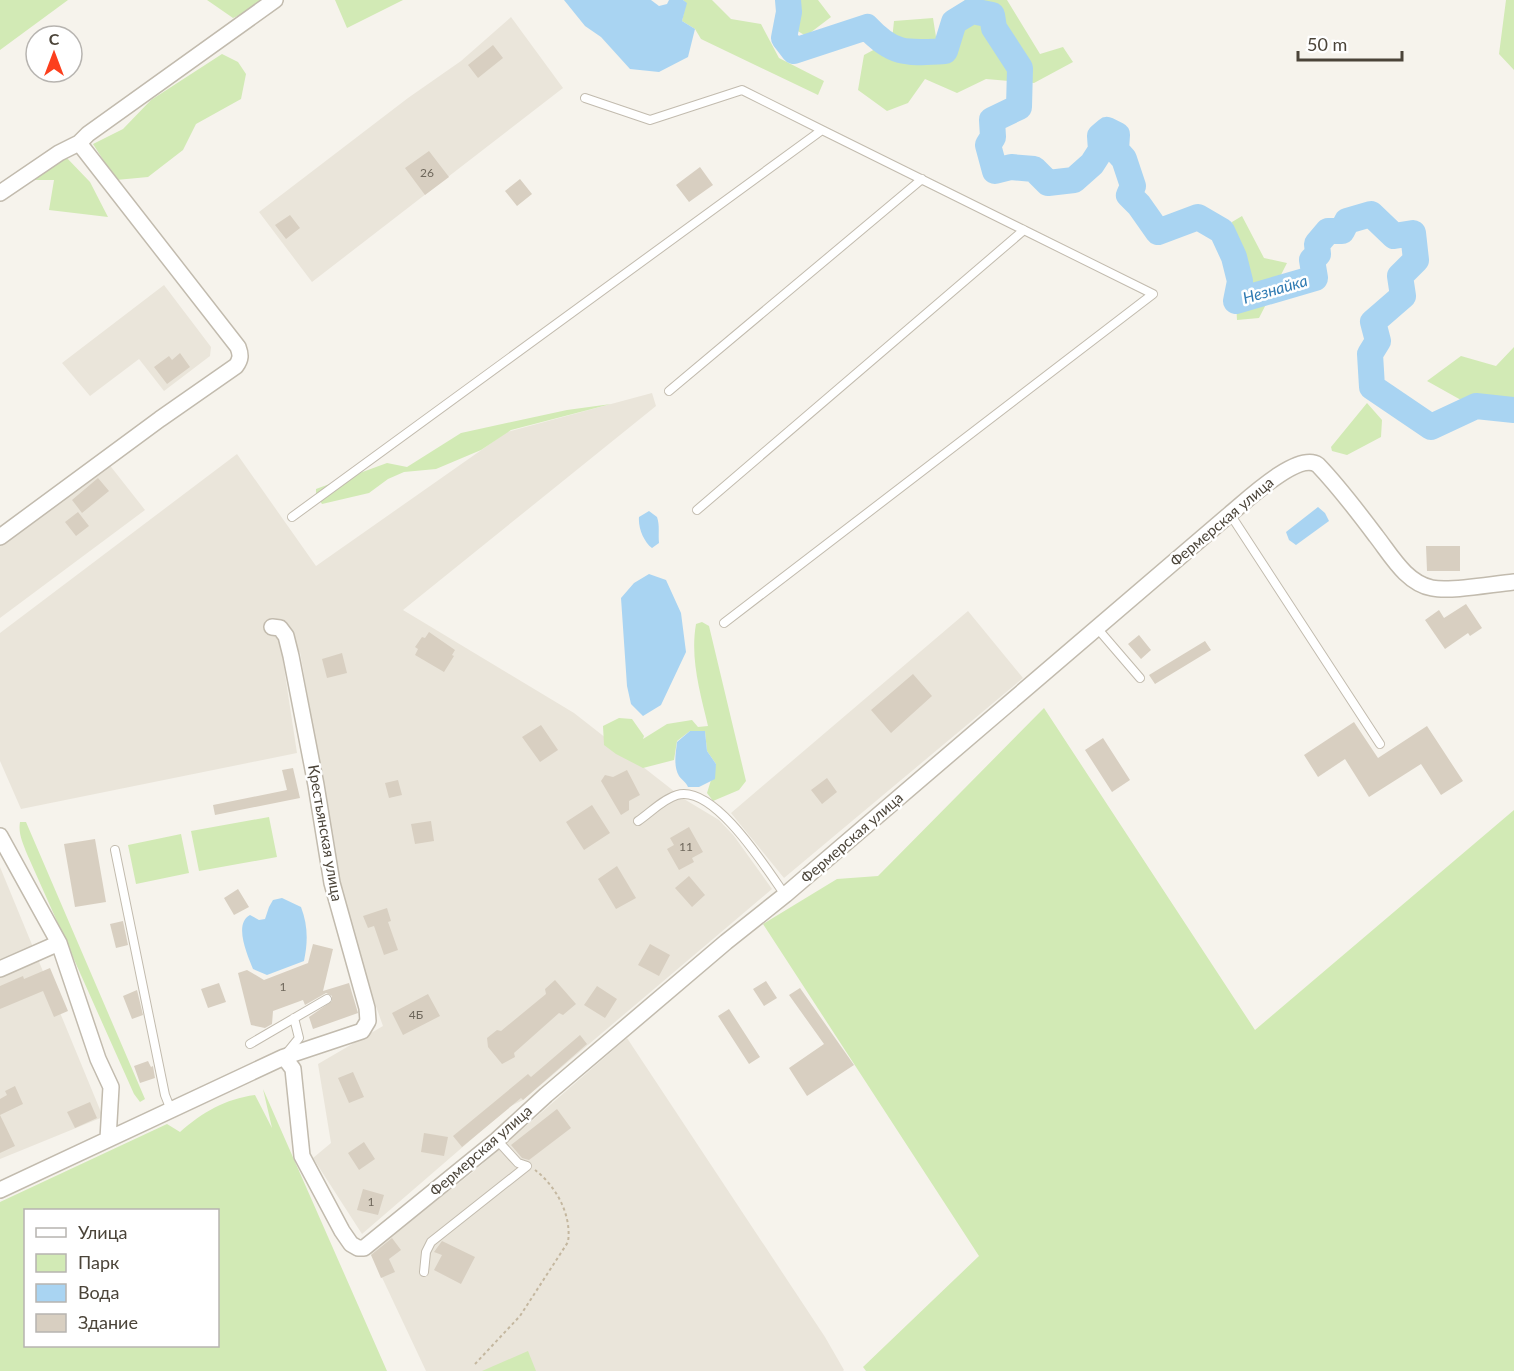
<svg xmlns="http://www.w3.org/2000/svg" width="1514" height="1371" viewBox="0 0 1514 1371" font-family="Lato,sans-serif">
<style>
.residential{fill:#eae5da}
.green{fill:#d2eab5;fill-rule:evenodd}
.water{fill:#a9d4f2}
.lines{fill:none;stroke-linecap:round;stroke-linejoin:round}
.river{stroke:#a9d4f2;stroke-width:26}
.building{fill:#d8cfc1}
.service-casing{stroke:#c2bbae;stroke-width:10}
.minor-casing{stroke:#c2bbae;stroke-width:18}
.path{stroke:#c4b79f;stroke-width:2;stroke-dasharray:3 3;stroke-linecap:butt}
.service{stroke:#fff;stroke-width:8}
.minor{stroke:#fff;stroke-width:15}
.labels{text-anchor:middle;stroke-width:5;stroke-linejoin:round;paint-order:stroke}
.number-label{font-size:12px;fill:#6e675b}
.street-label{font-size:15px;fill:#4b4439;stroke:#fff}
.water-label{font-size:16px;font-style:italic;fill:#2e7ab2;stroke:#fff}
</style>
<rect width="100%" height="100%" fill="#f6f3ec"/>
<path class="residential" d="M511 17 563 88 312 282 259 212 408 98 461 61Z
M164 285 211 347 210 356 164 391 139 359 90 396 62 363Z
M652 393 656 406 403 610 574 713 684 799 719 820 734 836 772 889 523 1100 509 1107 362 1234 313 1158 331 1143 318 1064 383 1026 348 928 300 652 283 661 297 753 21 809 0 761V633L237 454 316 566 507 432Z
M108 463 145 510 0 618V542Z
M968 611 1023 678 784 878 731 813Z
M0 867 103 1117 0 1159Z
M627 1038 825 1337 844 1370 843 1371H426L370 1252 473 1172Z"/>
<path class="green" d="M0 0H68L0 50Z
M207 0H262L266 4 233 18Z
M335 0H403L347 28Z
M683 0H712L731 19 761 24 779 58 824 81 818 95 701 39 695 29 682 21 686 3Z
M776 0H818L831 17 806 36 776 18Z
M965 0H1007L1040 54 1063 47 1073 62 1034 83 986 79 957 93 925 79 908 103 887 111 858 90 864 55 892 40 894 21 933 18 936 37Z
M1506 0H1514V70L1499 54Z
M222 54 238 62 246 74 241 99 196 124 183 150 148 177 116 180 93 144 123 129 151 100Z
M65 156 90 182 108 217 49 210 54 180H33Z
M1242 216 1264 258 1287 263 1259 318 1237 320 1232 222Z
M1514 347V400H1461L1427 381 1461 356 1496 366Z
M1367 403 1382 420 1381 437 1347 455 1332 451 1331 447Z
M611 404 511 430 481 450 436 469 404 472 388 479 369 493 322 504 316 495V489L387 463 407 467 461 433 567 410Z
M702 622 709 626 746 781 739 790 713 801 707 793 716 764 707 751 705 731H690L677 741 674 760 643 768 616 754 604 745 603 726 619 718 632 719 644 736 643 739 667 724 692 720 698 727 708 726C700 692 690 659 696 624Z
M1044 708 1255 1030 1514 810V1371H866L863 1367 979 1256 763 924 837 879 878 876Z
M269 817 277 857 199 871 191 831Z
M20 822H26L145 1099 140 1102 134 1094 27 854C23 843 18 834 20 822Z
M181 834 189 873 136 884 128 845Z
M263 1089 387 1371H0V1202L167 1124 180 1132C203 1112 225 1099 255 1095L272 1128ZM26 1210H218V1346H26Z
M528 1351 536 1371H482Z"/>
<path class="water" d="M564 0H651L659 6 667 4 669 0H683L687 3 682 21 695 29 688 57 659 72 630 69 601 37 585 26Z
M1318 507 1325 513 1329 521 1296 545 1289 540 1286 532Z
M649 511 657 517C660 526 658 533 659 543L652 548C644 542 638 528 639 517Z
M649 574 666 580 681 613 686 652 661 705 643 716 631 704 627 686 621 598 634 583Z
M690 731H705L707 751 716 764 715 779 699 787H688C686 782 682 780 679 776 673 766 676 752 677 742Z
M282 898 301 907C308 925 308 942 304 961L267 975 253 969C248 956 233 924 250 915L259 920 265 919 269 907 273 900Z"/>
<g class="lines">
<path class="river" d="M788 0 789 12 784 38 794 51 867 27C894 56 908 53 945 51L954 22 972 11 992 15 994 28 1020 68 1019 107 992 120 993 137 988 145 995 171 1011 167 1034 169 1048 183 1074 180 1092 164 1101 150 1100 136 1107 130 1117 135 1116 150 1124 159 1133 186 1129 195 1139 205 1158 232 1198 217 1222 231 1234 257 1240 281 1236 301 1315 278 1312 260 1318 254 1317 244 1328 231H1342L1347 221 1371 214 1394 236 1413 233 1416 260 1400 276 1403 296 1373 322 1378 341 1370 354 1372 387 1431 427 1476 406 1514 410"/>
</g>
<path class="building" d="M493 45 503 58 478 78 468 65Z
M429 151 449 177 425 195 405 168Z
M700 167 713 185 689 202 676 185Z
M520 179 532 194 517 206 505 191Z
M290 215 300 228 286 239 275 225Z
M180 353 190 367 167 384 154 367 169 356 172 360Z
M98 478 109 491 82 513 72 500Z
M78 512 89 526 76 536 65 522Z
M1426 546H1460V571H1427Z
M1466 604 1482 628 1470 636 1468 633 1445 649 1425 620 1439 610 1444 618Z
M429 632 455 650 452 655 454 656 444 672 415 655 418 649 415 647 422 637 425 638Z
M1139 635 1151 650 1141 659 1128 644Z
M1205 641 1211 650 1155 684 1149 675Z
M342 653 347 673 327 678 322 659Z
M913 674 932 696 891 733 871 710Z
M1354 722 1378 758 1427 726 1463 781 1441 795 1421 764 1369 797 1345 759 1318 777 1304 755Z
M541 725 558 750 540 762 522 737Z
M1103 738 1130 780 1112 792 1085 750Z
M293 768 300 798 215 815 213 805 287 790 282 770Z
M627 770 640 795 629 801V810L621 815 601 781 605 775 613 777Z
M827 778 837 792 822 804 811 790Z
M398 780 402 795 389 798 385 783Z
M592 805 610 833 584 850 566 822Z
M431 821 434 841 415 844 411 824Z
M689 827 703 852 692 858 694 862 679 870 667 849 674 845 670 838Z
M95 839 106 902 75 907 64 844Z
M617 866 636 898 616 909 598 879Z
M689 876 705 895 692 907 675 888Z
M238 889 249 907 234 915 224 898Z
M387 908 391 921 388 922 398 950 384 955 374 926 368 928 363 916Z
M123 921 128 945 116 948 110 924Z
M313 944 333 949 323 991 349 983 358 1013 313 1029 309 1017 332 1001V996L326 993 305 1005 303 1000 273 1011 272 1024 265 1028 251 1025 238 973 247 970 264 980 308 963Z
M650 944 670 955 659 976 638 965Z
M50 968 68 1011 54 1017 43 991 0 1009V986L23 976 24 979Z
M555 980 576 1004 563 1015 559 1013 514 1053 515 1057 502 1064 488 1047 487 1038 497 1030 501 1031 546 994 545 989Z
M766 981 777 998 764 1006 753 989Z
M219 983 226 1002 208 1008 201 989Z
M597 986 617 999 605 1018 584 1005Z
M800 988 854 1065 807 1096 789 1068 824 1044 789 995Z
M137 990 143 1015 132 1019 123 996Z
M428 994 440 1016 403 1035 392 1013Z
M729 1009 760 1057 749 1064 718 1016Z
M580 1035 587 1044 523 1100 521 1098 462 1147 453 1136 528 1074 531 1077Z
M148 1061 151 1067 153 1066 155 1078 140 1083 134 1066Z
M353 1072 364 1097 349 1103 338 1078Z
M15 1086 23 1104 0 1115V1099L7 1095 5 1091Z
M90 1102 97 1118 75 1128 67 1112Z
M557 1109 571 1128 529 1160 522 1158 511 1145Z
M0 1115 15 1146 0 1153Z
M424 1133 448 1137 444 1156 421 1152Z
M364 1142 375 1159 359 1170 348 1153Z
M363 1189 384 1195 378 1215 357 1210Z
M392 1238 401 1250 389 1259 395 1272 381 1278 371 1255Z
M442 1241 475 1257 461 1284 434 1270 442 1255 434 1252Z"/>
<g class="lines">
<g class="service-casing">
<path id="service" d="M669 391 922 179
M697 510 1024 230
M1230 514 1380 744
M292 517 822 130 742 90 650 120 585 98
M724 623 1153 294 822 130
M1097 628 1140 678
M638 821C650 813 663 799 677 795 714 784 766 868 785 895
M115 850 165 1095 171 1110
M250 1044 327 999
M286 1054 299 1038 294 1018
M424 1272 426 1252 431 1242 527 1166 518 1163 497 1140"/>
</g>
<g class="minor-casing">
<path id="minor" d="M0 193 59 153 79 143 88 134 275 0
M0 537 160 419 236 366C241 359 241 355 238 347L79 143
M0 836 59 943 98 1059 111 1087 108 1139
M0 969 59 943
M284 1057 293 1069 302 1156 342 1231 351 1244 358 1248H364L497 1140 546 1095 726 942 785 895 1230 514C1246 501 1298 451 1318 465 1339 487 1358 512 1376 536 1391 555 1406 583 1432 588 1451 592 1492 584 1514 582
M0 1190 284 1057 362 1031 368 1021 367 1008 332 883 316 785 291 656 286 636 280 628 272 627"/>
</g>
<path class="path" d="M475 1364 520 1316 568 1242C572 1215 556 1186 535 1170"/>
<use href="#service" class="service"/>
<use href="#minor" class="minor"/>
</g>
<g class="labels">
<g class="number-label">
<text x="427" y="177">26</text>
<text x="686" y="851">11</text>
<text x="283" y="991">1</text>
<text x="416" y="1019">4Б</text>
<text x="371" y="1206">1</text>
</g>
<g class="street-label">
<text transform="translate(1222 522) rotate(-40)" y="5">Фермерская улица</text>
<text transform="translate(325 833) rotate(80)" y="5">Крестьянская улица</text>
<text transform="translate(852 838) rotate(-41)" y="5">Фермерская улица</text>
<text transform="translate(481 1151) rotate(-41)" y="5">Фермерская улица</text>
</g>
<g class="water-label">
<text transform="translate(1275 289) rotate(-16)" y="6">Незнайка</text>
</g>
</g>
<rect x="24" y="1209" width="195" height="138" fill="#ffffff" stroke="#b7b4b0" stroke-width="1.5"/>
<rect x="36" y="1228" width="30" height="9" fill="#ffffff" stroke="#b7b4b0" stroke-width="1.5"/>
<text x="78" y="1239" font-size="18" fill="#4b4439">Улица</text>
<rect x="36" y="1254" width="30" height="18" fill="#d2eab5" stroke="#b7b4b0" stroke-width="1.5"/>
<text x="78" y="1269" font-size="18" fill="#4b4439">Парк</text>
<rect x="36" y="1284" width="30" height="18" fill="#a9d4f2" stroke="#b7b4b0" stroke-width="1.5"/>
<text x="78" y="1299" font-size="18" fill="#4b4439">Вода</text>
<rect x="36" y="1314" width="30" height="18" fill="#d8cfc1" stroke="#b7b4b0" stroke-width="1.5"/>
<text x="78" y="1329" font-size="18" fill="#4b4439">Здание</text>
<g transform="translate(54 54)"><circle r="28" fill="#ffffff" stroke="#b7b4b0" stroke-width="1.5"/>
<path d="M0-4.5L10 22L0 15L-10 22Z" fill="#fc3f1d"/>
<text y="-9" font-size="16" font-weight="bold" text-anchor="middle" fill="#4b4439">С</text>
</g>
<path d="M1298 51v9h104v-9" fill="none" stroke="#4b4439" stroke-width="3"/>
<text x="1307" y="51" font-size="18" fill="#4b4439" stroke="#ffffff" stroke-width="4.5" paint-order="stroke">50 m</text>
</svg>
